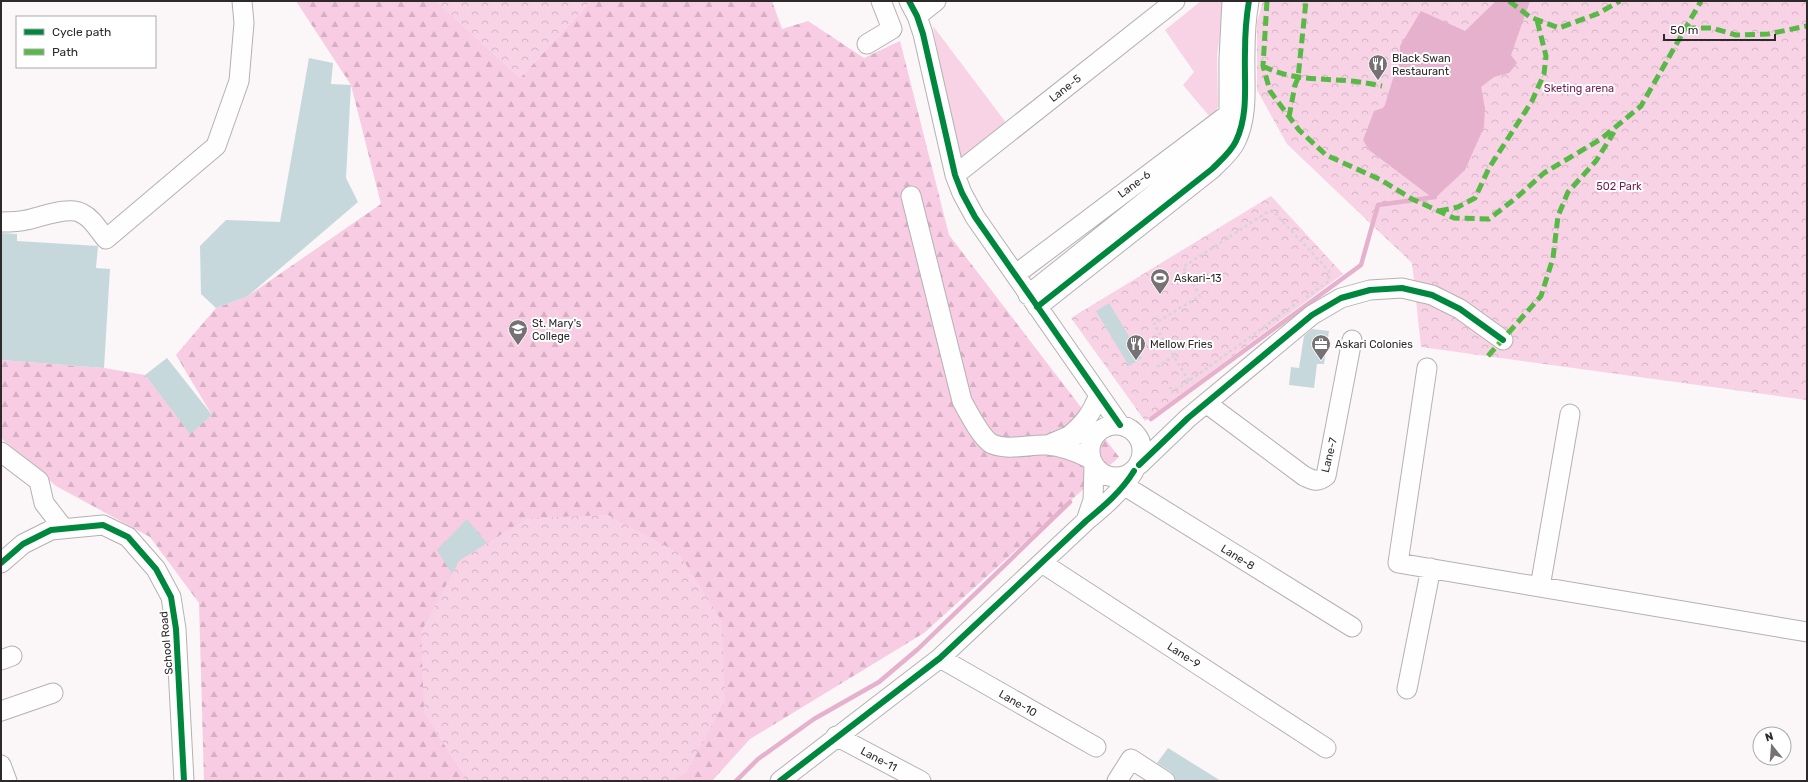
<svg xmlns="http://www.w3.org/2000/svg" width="1808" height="782" viewBox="0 0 1808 782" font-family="Rubik,sans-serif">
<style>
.grass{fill:#f8d2e5}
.forest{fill:url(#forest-firs)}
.park{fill:url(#park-crowns)}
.water{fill:#e5b1cc}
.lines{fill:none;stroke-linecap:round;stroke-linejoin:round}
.stream{stroke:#e5b1cc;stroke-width:4.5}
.building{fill:#c6d8dc}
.minor-casing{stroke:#b5b1b3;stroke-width:21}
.path{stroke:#d7d4d5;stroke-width:2.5;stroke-dasharray:3 3;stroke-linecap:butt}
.minor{stroke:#fefefe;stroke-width:19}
.quiet{stroke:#58b947;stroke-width:5;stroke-dasharray:10 5;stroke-linecap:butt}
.cycleway-casing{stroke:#fff;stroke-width:8}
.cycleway{stroke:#00873e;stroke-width:6}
.labels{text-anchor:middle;stroke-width:4;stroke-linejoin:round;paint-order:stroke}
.poi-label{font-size:11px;fill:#2e2a2c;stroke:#fff;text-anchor:start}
.street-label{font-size:11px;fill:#2e2a2c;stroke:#fff}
.park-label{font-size:11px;fill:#731e52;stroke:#fff}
</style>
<defs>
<pattern id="forest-firs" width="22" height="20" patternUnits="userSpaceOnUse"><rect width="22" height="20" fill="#f8cce3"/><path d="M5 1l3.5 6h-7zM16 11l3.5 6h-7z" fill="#d5afc3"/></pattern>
<pattern id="park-crowns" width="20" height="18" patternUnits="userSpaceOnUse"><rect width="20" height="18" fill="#f8d2e5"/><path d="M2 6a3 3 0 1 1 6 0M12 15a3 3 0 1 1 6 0" fill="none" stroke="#d5b4c5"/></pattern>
</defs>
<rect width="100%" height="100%" fill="#fbf6f8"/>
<path class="grass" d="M1201 1H1225L1217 55 1218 106 1215 114 1210 117 1183 85 1194 72 1165 30Z
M933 26 1007 124 963 159 958 158 955 154Z"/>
<path class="forest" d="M296 1H436L520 78 591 1H772L782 29 808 21 864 58 900 41 949 235 1119 457 924 633 750 739 712 781H204L199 603 150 537 56 486 1 438V360L104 368 145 375 190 433 212 415 176 355 216 308 248 296 381 204 351 85Z"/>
<path class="park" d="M436 1H591L520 78Z
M1263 1H1807V400L1421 347 1412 263 1287 144 1257 90V22Z
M1271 196 1343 274 1145 421 1071 318Z
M608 515 679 553 722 621 725 701 687 772 673 781 466 780 424 712 421 632 459 561 487 543 528 518Z"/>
<path class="water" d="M1496 1H1530L1511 55 1517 63 1509 73 1494 77 1481 87 1485 108 1484 127 1465 170 1434 199 1369 150 1363 140 1374 111 1383 108 1385 105 1395 72 1400 62V46L1421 11 1465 31Z"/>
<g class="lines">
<path class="stream" d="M1151 419 1361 265 1378 205 1435 197
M736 781 758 759 814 719 879 682 918 649 1070 502"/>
</g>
<path class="building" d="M309 58 333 63 331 84 351 85 346 178 358 202 248 296 216 308 201 294 200 246 226 220 280 222Z
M1 233 17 234V241L98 246 96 268 110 269 104 368 1 360Z
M1109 303 1142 358 1129 366 1096 311Z
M1312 329 1329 331 1324 364H1317L1314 388 1289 385 1291 367 1299 368 1304 336Z
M167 358 212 415 190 434 145 375Z
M467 519 487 543 459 561 452 574 437 550Z
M1168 748 1221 781H1176L1171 772 1157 763Z"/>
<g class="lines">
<g class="minor-casing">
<path id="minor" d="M909 1 917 16 923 34 955 175 962 193 975 217 1120 425
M917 16 936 1
M867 44 892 29 881 1
M955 175 1175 1
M911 196 962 401C968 412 982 439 992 444 1009 451 1030 444 1047 445 1063 446 1077 452 1091 459
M1 222C9 222 18 222 26 220 41 217 70 205 83 214 93 219 99 231 106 239L216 146 239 81 244 23 242 1
M1024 268 1234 110
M1028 295 1213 147 1224 132 1229 113V59L1232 1
M1037 307 1212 169C1220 161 1231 152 1236 141 1249 114 1244 82 1245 53 1245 36 1246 18 1249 1
M1427 368 1398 563 1807 632
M1206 403 1304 476C1313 480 1317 483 1326 476L1352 340
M1090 451a26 26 0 1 1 52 0a26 26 0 1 1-52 0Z
M1069 436C1085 423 1091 414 1099 395
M1048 445 1069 436 1099 431
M1 452 39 481 44 503 64 529
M1139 465 1188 418 1312 315 1341 298 1370 290 1402 288 1432 295 1460 309 1503 340
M1125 486 1352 627
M1086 521 1093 500 1094 465
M1 563 23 544 51 530 103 525 128 537 156 569 171 597 176 629 184 781
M1042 563 1326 748
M1540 587 1570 414
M940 658 1096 747
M1 660 12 656
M1407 689 1431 568
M1 711 53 693
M836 736 921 781
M1 765 7 781
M780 781 940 658 1086 521C1104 506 1121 492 1134 471
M1117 781 1131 759 1165 781"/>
</g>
<path class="path" d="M1157 367 1174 356
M1189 381 1154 324 1200 296 1183 267 1269 211H1273L1329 271V281L1305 298
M1169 388 1177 389 1189 381 1297 303"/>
<use href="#minor" class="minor"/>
<path class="quiet" d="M1267 1 1263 66 1270 91 1299 130 1326 155 1381 180 1412 199 1454 218 1489 219 1516 198 1544 173 1601 139 1641 106 1701 1
M1509 1 1530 17 1559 28 1597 14 1620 1
M1686 28H1712L1736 35 1768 34 1807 26
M1263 66C1292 81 1320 78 1351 81 1362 82 1372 84 1382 86
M1289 117 1295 85 1298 78 1306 1
M1439 211 1458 207 1475 198 1489 168 1532 101 1544 74 1546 56 1537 20
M1488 356 1541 296 1553 258 1558 216 1568 192 1596 161 1614 132"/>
<g class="cycleway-casing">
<path id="cycleway" d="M909 1 917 16 923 34 955 175 962 193 975 217 1120 425
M1037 307 1212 169C1220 161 1231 152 1236 141 1249 114 1244 82 1245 53 1245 36 1246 18 1249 1
M1139 465 1188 418 1312 315 1341 298 1370 290 1402 288 1432 295 1460 309 1503 340
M1 563 23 544 51 530 103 525 128 537 156 569 171 597 176 629 184 781
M780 781 940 658 1086 521C1104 506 1121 492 1134 471"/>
</g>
<use href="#cycleway" class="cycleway"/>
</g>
<defs>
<g id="restaurant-pin" transform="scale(1)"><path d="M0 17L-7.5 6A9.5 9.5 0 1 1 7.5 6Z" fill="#767173" stroke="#fff"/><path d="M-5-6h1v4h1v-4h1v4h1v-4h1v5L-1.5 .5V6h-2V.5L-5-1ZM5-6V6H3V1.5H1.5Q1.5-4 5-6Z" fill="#fff"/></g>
<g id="stadium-pin" transform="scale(1)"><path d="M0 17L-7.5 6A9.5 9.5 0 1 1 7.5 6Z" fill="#767173" stroke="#fff"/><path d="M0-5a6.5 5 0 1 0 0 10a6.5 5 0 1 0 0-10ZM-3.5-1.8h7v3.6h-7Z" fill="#fff"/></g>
<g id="university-pin" transform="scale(1)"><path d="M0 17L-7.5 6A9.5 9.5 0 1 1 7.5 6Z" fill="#767173" stroke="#fff"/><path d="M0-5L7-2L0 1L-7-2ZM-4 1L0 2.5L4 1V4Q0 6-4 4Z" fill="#fff"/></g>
<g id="office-pin" transform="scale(1)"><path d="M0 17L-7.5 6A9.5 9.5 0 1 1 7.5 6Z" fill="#767173" stroke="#fff"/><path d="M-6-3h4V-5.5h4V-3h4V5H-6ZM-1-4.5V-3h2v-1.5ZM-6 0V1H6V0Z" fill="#fff"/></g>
</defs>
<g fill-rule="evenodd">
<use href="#restaurant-pin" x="1378" y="64"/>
<use href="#stadium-pin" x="1160" y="278"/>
<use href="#university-pin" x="518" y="329"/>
<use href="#restaurant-pin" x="1136" y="344"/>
<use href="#office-pin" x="1321" y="344"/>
</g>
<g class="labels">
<g class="poi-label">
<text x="1392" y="62">Black Swan<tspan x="1392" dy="13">Restaurant</tspan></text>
<text x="1174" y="282">Askari-13</text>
<text x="532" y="327">St. Mary's<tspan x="532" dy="13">College</tspan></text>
<text x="1150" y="348">Mellow Fries</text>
<text x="1335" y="348">Askari Colonies</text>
</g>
<g class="street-label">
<text transform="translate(1065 88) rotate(-38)" y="4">Lane-5</text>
<text transform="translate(1134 184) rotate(-37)" y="4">Lane-6</text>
<text transform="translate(1329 455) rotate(-76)" y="4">Lane-7</text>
<text transform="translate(1238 557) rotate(32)" y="4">Lane-8</text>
<text transform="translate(166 643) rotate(-95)" y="4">School Road</text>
<text transform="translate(1184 655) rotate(33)" y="4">Lane-9</text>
<text transform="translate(1018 703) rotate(30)" y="4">Lane-10</text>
<text transform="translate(879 759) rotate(28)" y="4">Lane-11</text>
</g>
<g class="park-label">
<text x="1579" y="92">Sketing arena</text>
<text x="1619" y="190">502 Park</text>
</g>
</g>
<rect width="1808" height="782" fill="none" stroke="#2e2a2c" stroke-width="4"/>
<rect x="16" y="16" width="140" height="52" fill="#ffffff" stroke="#abaaab"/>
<rect x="24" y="29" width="20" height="6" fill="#00873e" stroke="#abaaab"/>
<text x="52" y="36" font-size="12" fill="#2e2a2c">Cycle path</text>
<rect x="24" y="49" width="20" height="6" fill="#58b947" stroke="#abaaab"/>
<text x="52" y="56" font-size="12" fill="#2e2a2c">Path</text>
<g transform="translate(1772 746) rotate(343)"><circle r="19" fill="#ffffff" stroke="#abaaab"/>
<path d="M0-3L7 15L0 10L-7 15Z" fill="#767173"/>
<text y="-6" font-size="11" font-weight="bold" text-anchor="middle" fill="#2e2a2c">N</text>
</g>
<path d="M1664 34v6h111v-6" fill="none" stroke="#2e2a2c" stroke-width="2"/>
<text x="1670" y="34" font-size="12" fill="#2e2a2c" stroke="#ffffff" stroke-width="3" paint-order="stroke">50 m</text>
</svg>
